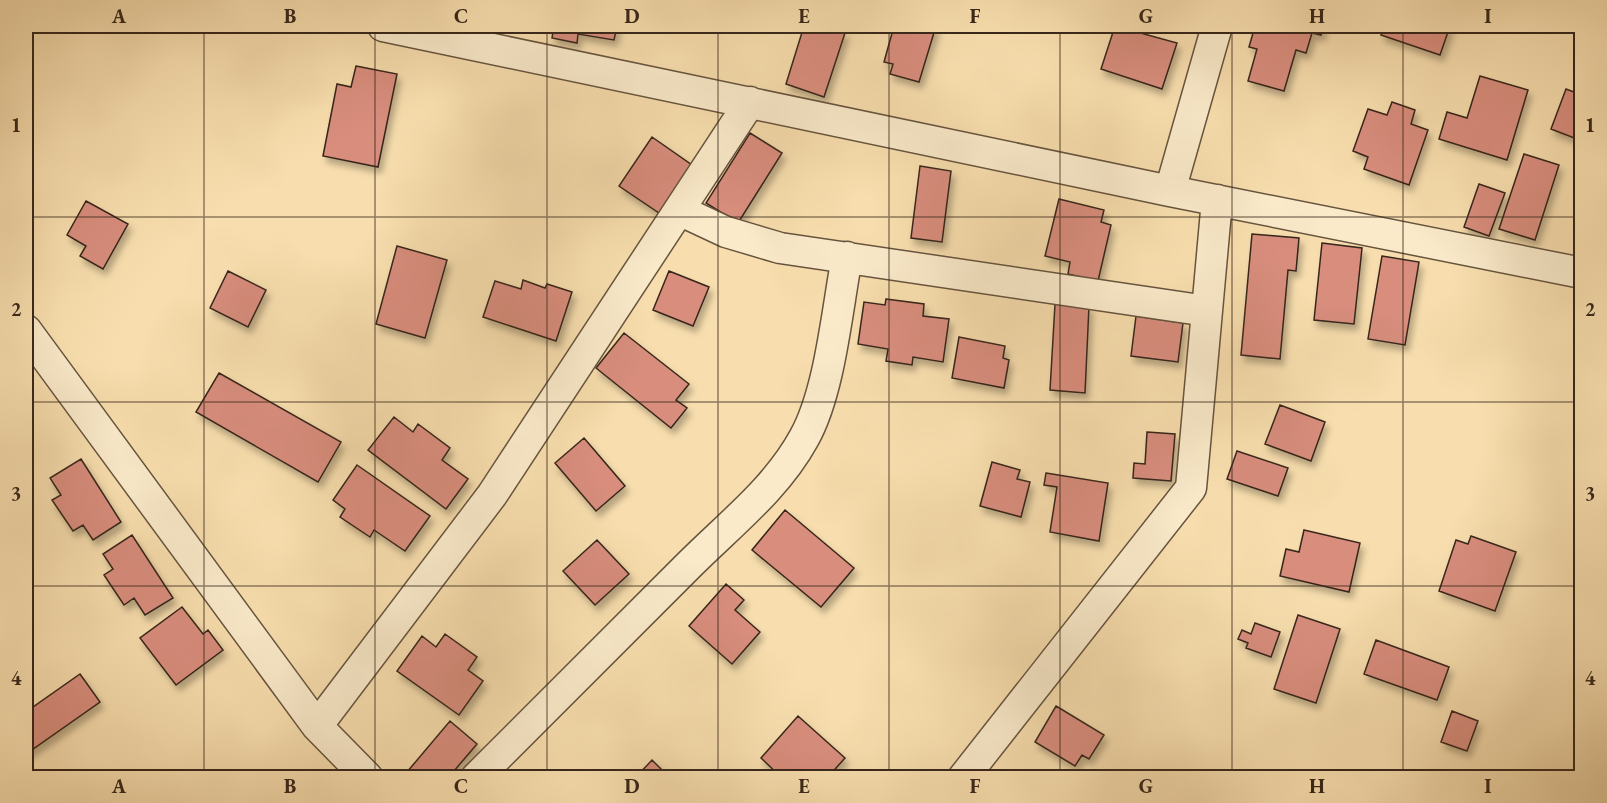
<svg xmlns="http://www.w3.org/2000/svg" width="1607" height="803" viewBox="0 0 1607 803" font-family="'EB Garamond',serif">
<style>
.building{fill:#d88d7d;stroke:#37261a;stroke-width:1.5;filter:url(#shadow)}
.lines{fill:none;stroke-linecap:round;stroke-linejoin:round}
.street-casing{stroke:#67543f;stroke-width:33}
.street{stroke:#faeaca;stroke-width:30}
.grid{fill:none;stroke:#37261a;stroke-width:1.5;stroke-opacity:0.55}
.neatline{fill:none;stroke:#37261a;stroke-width:2}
.grid-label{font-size:20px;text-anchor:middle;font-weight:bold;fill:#37261a}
</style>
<defs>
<filter id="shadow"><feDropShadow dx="3.5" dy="6" stdDeviation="3" flood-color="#0004"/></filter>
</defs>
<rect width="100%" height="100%" fill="#f8deae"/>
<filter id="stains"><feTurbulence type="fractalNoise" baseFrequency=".00333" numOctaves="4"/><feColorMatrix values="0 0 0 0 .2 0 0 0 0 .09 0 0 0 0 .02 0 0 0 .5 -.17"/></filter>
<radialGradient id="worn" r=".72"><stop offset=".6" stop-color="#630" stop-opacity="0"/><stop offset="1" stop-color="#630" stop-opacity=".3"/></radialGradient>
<path class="building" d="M554 26H617L614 40 578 34 577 43 552 38Z
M804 26H820L845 33 824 97 786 84Z
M894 26H936L919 82 890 74 893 64 884 62Z
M1115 26 1177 43 1162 89 1101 69Z
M1255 26H1324L1321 35 1312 33 1306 53 1296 50 1284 91 1248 81 1257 49 1249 47Z
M1385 26H1450L1440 55 1381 35Z
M356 66 397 74 378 167 323 156 337 84 351 87Z
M1480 76 1528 90 1507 160 1439 139 1447 112 1467 118Z
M1566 89 1582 95V141L1551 129Z
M1392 102 1415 110 1411 124 1428 130 1409 185 1364 169 1368 157 1353 151 1368 109 1387 115Z
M750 133 782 153 738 223 706 203Z
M652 137 692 165 659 213 619 186Z
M1524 154 1559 165 1535 240 1499 229Z
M920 166 951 171 942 242 911 238Z
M1479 184 1505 193 1489 236 1464 227Z
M1059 199 1104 210 1101 222 1111 225 1098 281 1068 274 1070 262 1045 256Z
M86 201 128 224 103 269 80 256 86 246 67 235Z
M1252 234 1299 238 1296 271 1288 270 1280 359 1241 355Z
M1322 243 1362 248 1354 324 1314 320Z
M397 246 447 260 425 338 376 324Z
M1382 256 1419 262 1405 345 1368 339Z
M228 271 266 290 248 327 210 308Z
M669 271 709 287 693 326 653 310Z
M523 280 545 288 547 284 572 292 556 341 483 317 495 281 521 289Z
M886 299 924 304 923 316 949 319 943 362 913 357 912 365 886 361 888 349 858 344 864 302 885 305Z
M1055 304 1089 306 1085 393 1050 390Z
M1136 316 1183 323 1178 362 1131 356Z
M624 333 689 384 676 400 687 408 671 428 596 368Z
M959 337 1005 346 1003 358 1009 360 1004 388 952 378Z
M219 373 341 442 318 482 196 412Z
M1280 405 1325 422 1311 461 1265 444Z
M394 417 413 432 418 424 450 448 442 460 468 479 446 509 368 450Z
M1147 432 1175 434 1171 481 1133 478 1134 463 1145 464Z
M584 438 625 486 596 511 555 463Z
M1237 451 1288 468 1278 496 1227 479Z
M81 459 121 522 93 540 83 525 73 531 52 500 61 495 50 478Z
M992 462 1020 470 1017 479 1030 482 1021 517 980 506Z
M357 465 430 516 405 551 374 530 370 537 340 517 345 509 333 500Z
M1046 473 1108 483 1099 541 1050 532 1057 487 1044 485Z
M785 510 854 568 821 607 752 550Z
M1304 530 1360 543 1349 592 1280 576 1286 549 1299 552Z
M132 535 173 598 145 615 134 598 124 605 104 575 113 569 103 554Z
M1471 536 1516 552 1495 611 1439 591 1456 540 1468 544Z
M597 540 629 574 595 605 563 571Z
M726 584 744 600 735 610 760 632 732 664 689 626Z
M182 607 203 634 208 630 223 650 176 685 140 638Z
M1298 615 1340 629 1316 703 1274 689Z
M1255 623 1280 632 1271 657 1246 648 1248 643 1238 639 1242 630 1251 634Z
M445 634 477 657 468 670 483 681 459 715 397 671 422 636 436 647Z
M1376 640 1449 667 1437 700 1364 674Z
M80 674 100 702 26 754V712Z
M1056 706 1104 735 1089 759 1082 755 1075 766 1035 742Z
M1452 711 1478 721 1467 751 1441 742Z
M798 716 845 758 827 778H782L761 758Z
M450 721 477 744 448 778H414L407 772Z
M652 760 670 778H635Z"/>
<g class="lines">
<g class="street-casing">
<path id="street" d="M383 26 1170 191 1582 273
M1170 191 1217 26
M679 210 726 232 780 248 1207 311
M26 330 317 726 368 778
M317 726 492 495 750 102
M476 778C547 707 618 636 689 565 730 524 776 489 804 438 830 392 837 310 847 257
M963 778 1191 488 1217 200"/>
</g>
<use href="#street" class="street"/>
</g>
<path class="grid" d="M204 26V778M375 26V778M547 26V778M718 26V778M889 26V778M1060 26V778M1232 26V778M1403 26V778M26 217H1582M26 402H1582M26 586H1582"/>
<rect width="1607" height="803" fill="none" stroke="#f8deae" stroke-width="66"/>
<rect x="33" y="33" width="1541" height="737" class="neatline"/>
<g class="grid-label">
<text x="119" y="23">A</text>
<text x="290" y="23">B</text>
<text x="461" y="23">C</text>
<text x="632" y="23">D</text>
<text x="804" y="23">E</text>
<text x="975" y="23">F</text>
<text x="1146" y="23">G</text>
<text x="1317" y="23">H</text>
<text x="1488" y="23">I</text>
<text x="16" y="132">1</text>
<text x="1590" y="132">1</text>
<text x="16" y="316">2</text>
<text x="1590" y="316">2</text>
<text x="16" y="500">3</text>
<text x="1590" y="500">3</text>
<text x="16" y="685">4</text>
<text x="1590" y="685">4</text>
<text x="119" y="793">A</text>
<text x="290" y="793">B</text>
<text x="461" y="793">C</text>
<text x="632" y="793">D</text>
<text x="804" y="793">E</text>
<text x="975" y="793">F</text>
<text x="1146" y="793">G</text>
<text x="1317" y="793">H</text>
<text x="1488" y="793">I</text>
</g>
<rect width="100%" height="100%" filter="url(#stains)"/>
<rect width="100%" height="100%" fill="url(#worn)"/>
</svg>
